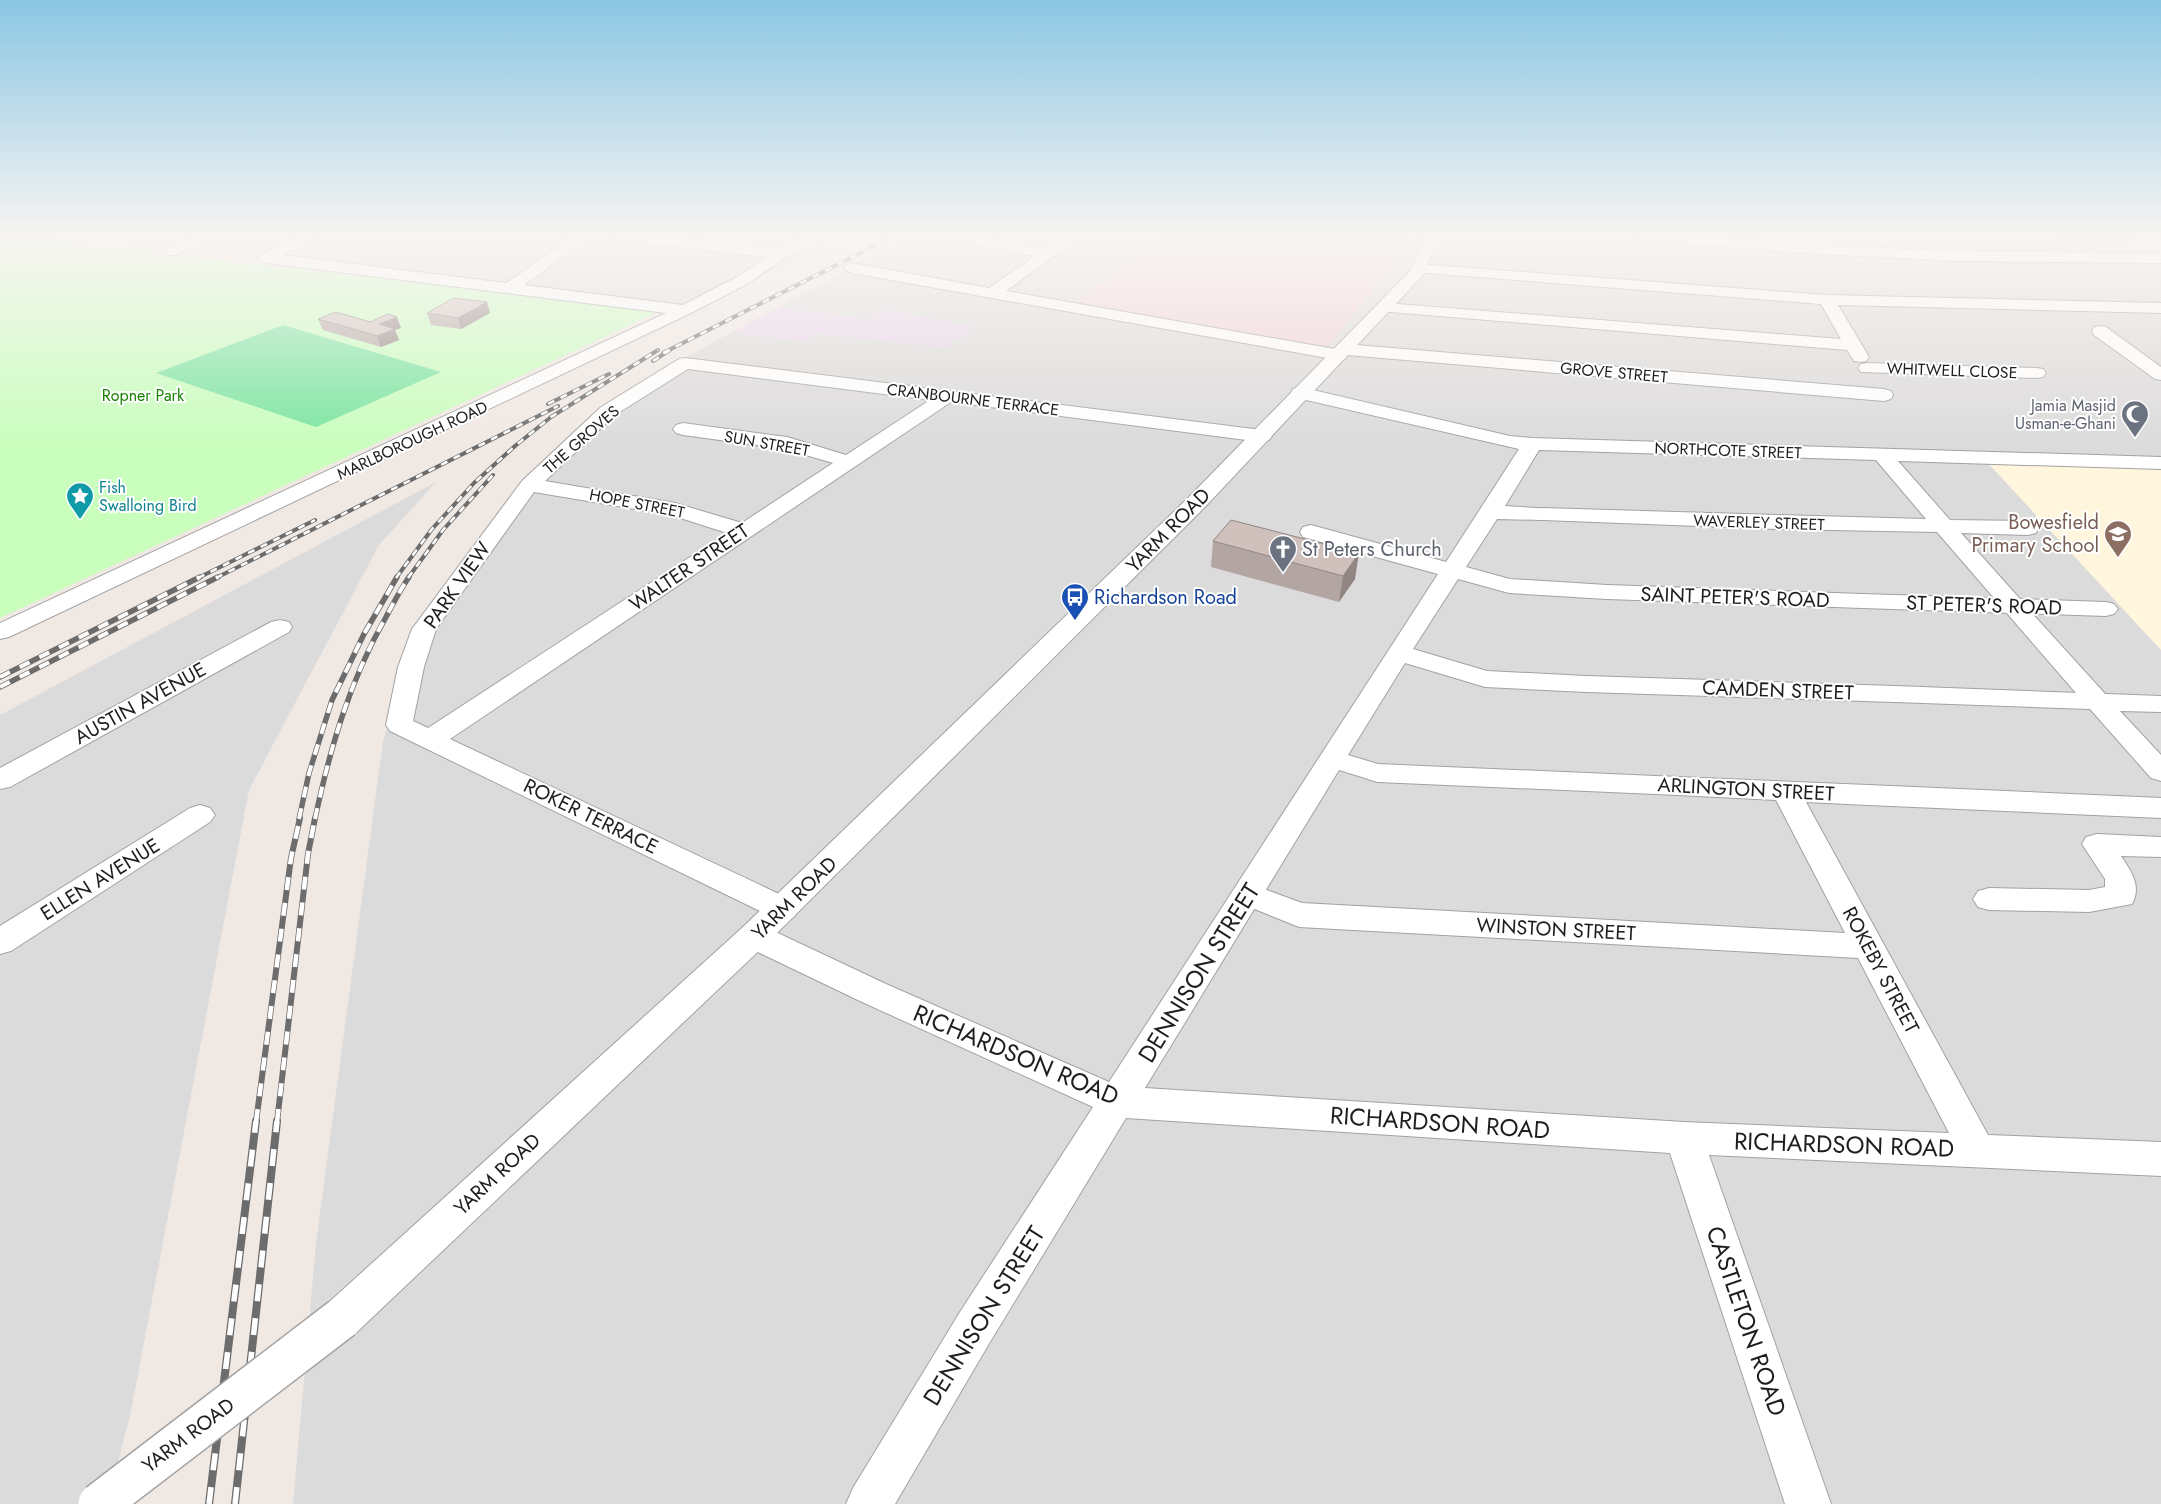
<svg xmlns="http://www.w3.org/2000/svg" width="2161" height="1504" viewBox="0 0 2161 1504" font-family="Jost,sans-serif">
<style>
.residential{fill:#dcdbdb}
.commercial{fill:#f2d1d9}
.industrial{fill:#e8d5ea}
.education{fill:#fff6dd}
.park{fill:#c9febd}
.pitch{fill:#7be5a0}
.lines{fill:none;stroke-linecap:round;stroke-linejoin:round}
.pedestrian-casing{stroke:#a2a2a2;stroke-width:2}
.minor-casing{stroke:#a2a2a2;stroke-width:2}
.tertiary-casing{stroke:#a2a2a2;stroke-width:2}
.pedestrian{fill:#fff;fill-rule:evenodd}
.minor{fill:#fff;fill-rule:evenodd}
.tertiary{fill:#fff;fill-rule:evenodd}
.rail-far3-casing{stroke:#6c6c6c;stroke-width:4}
.rail-far2-casing{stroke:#6c6c6c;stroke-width:5.5}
.rail-far1-casing{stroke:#6c6c6c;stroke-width:6}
.rail-casing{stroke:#6c6c6c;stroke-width:8}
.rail-far3{stroke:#fff;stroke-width:2.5;stroke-dasharray:7;stroke-linecap:butt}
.rail-far2{stroke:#fff;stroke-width:4;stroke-dasharray:11;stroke-linecap:butt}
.rail-far1{stroke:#fff;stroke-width:4.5;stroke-dasharray:13;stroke-linecap:butt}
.rail{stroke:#fff;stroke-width:5.5;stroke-dasharray:17;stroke-linecap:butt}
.tertiary-bridge-casing{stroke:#a2a2a2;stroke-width:44;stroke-linecap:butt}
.tertiary-bridge{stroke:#fff;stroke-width:41}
.wall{fill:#b3a5a2}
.shaded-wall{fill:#928684}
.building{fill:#d0c0bc;stroke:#928684}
.labels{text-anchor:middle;stroke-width:4;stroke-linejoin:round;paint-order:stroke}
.far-street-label{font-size:16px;fill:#1e1e1e;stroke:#fff}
.far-park-label{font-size:16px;fill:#1a8503;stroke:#fff}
.far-worship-label{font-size:16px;fill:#5b616d;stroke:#fff;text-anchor:end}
.far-culture-label{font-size:16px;fill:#0d838f;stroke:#fff;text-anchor:start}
.education-label{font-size:20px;fill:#785e54;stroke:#fff;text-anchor:end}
.street-label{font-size:20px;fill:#1e1e1e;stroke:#fff}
.worship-label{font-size:20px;fill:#5b616d;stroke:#fff;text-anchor:start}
.transit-label{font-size:20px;fill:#164399;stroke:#fff;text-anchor:start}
.near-street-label{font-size:24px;fill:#1e1e1e;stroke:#fff}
</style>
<rect width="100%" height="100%" fill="#f0e8e3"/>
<path class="residential" d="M59 236H840L698 308 287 255 254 259 135 247Z
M910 236H2040L2069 252 2161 254V1504H293L316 1243 383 741 419 627 475 543 521 481 603 410 690 355 732 332 808 342 818 333 869 319 779 307Z
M436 482 379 545 249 790 130 1416 107 1504H0V715Z"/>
<path class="commercial" d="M1165 236H1410L1396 263 1326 348 1072 304Z"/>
<path class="industrial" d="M779 307 869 319 885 309 972 327 946 348 818 333 808 342 732 332Z"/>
<path class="education" d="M1986 461 2161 466V650Z"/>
<path class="park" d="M0 236C69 236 137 252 206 259 358 276 509 292 660 311L0 618Z"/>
<path class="pitch" d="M283 325 441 372 316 427 156 373Z"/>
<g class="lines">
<g class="pedestrian-casing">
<path id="pedestrian" d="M1543 508 1777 515 1785 517 1788 522 1785 527 1777 529 1543 520 1535 519 1532 514 1535 509Z
M1607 585 1862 594 1870 596 1874 601 1870 606 1862 608 1607 599 1599 597 1595 592 1599 587Z
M2013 599 2021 601 2107 696 2111 702 2107 708 2098 710 2089 708 2005 611 2001 606 2005 601Z
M1586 676 1895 686 1904 688 1908 694 1904 700 1895 702 1586 692 1577 689 1573 684 1577 679Z
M1378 764 1678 777 1688 779 1692 786 1688 793 1678 795 1378 782 1368 779 1364 773 1368 767Z
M1868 785 2161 798V818L1868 805 1858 802 1854 795 1858 788Z
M1248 883 1302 903 1647 922 1658 925 1663 934 1658 943 1647 946 1299 927 1237 902 1232 894 1237 886Z"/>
</g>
<g class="minor-casing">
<path id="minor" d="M195 236H214L212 239 177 255H167L165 252 167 249Z
M298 236H316L314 239 282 255 506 283 575 236H592L524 285 683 305 737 277 767 257 616 240 609 236H657L779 249 805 236H824L822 239 786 257 749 283 691 313 9 637 0 639V623L666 313 266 263 261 261 258 258 261 255Z
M1064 236H1081L1006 291 1335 349 1338 345 1344 344 1884 389 1891 391 1893 395 1891 399 1884 401 1347 355 1345 359 1339 360 852 273 847 271 844 268 847 265 852 263 989 288 1035 256 971 244 969 241 971 238 976 237 1045 249Z
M1636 236C1710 236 1784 244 1859 247 1959 252 2060 252 2161 253V263L1957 261 1804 253 1643 240Z
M2131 236H2149L2161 243V253L2133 239Z
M1419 264 1827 295 2161 303V313L1838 305 1869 357 1866 361 1860 362 1854 361 1847 350 1379 311 1377 308 1379 305 1385 303 1841 339 1821 304 1414 272 1411 269 1414 266Z
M2100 326 2106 327 2161 367V380L2155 379 2094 335 2092 331 2094 327Z
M685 358 1262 430 1269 432 1272 436 1269 440 1262 442 951 402 450 739 794 901 799 909 794 917 783 921 772 917 390 731 386 725 398 667 412 629 522 481 601 407 679 359ZM688 369 930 400 846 455 787 437 683 423 676 425 673 429 676 433 683 435 785 449 833 463 742 523 675 503 545 481 615 415ZM534 492 671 515 727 533 428 728 413 721 424 667 436 629Z
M1867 363 2037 368 2043 369 2046 373 2043 377 2037 378 1861 372 1858 368 1861 364Z
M1300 387 1510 436 1532 438 2161 457V469L1898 461 1950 520 2028 521 2036 523 2039 528 2036 533 2028 535 1961 533 2020 599 2106 602 2114 604 2118 609 2114 614 2106 616 1862 608 1854 606 1850 601 1854 596 1862 594 1994 598 1937 532 1777 529 1769 527 1766 522 1769 517 1777 515 1926 519 1876 460 1539 450 1505 506 1551 509 1554 514 1551 519 1543 520 1497 519 1466 567 1510 579 1607 585 1615 587 1619 592 1615 597 1607 599 1509 593 1458 579 1413 649 1487 671 1586 676 1595 679 1599 684 1595 689 1586 692 1485 687 1405 663 1348 755 1388 767 1392 773 1388 779 1378 782 1339 770 1145 1088 1684 1122 1949 1133 1858 958 1647 946 1636 943 1631 934 1636 925 1647 922 1845 933 1776 800 1678 795 1668 793 1664 786 1668 779 1678 777 1868 785 1878 788 1882 795 1878 802 1868 805 1806 802 1988 1135 2161 1142V1176L1709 1155 1831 1504H1785L1670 1153 1126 1118 990 1342 895 1504H846L853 1488 960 1312 1093 1107 862 1002 743 945 738 936 743 927 754 924 765 927 886 984 1109 1082 1438 574 1303 537 1300 532 1303 527 1311 525 1446 562 1519 449 1293 397 1291 393 1293 389Z
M280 620 289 622 292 627 289 632 10 787 0 789V768L271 622Z
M1895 686 2161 696V712L2120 711 2161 755V781L2151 778 2090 709 1895 702 1886 700 1882 694 1886 688Z
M200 805 210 808 215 815 210 822 11 951 0 954V926L190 808Z
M2097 834 2161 837V857L2121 856C2131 871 2142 886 2132 904L2089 912 1989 910 1978 907 1973 899 1978 891 1989 888 2089 890 2105 887V879L2082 844 2086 837Z"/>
</g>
<g class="tertiary-casing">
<path id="tertiary" d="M1426 236H1440L1423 275 1204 508 765 945 357 1332 342 1338 327 1332 321 1318 327 1304 743 927 1188 498 1411 270Z"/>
</g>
<use href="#pedestrian" class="pedestrian"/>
<use href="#minor" class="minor"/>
<use href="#tertiary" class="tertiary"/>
<g class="rail-far3-casing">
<path id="rail-far3" d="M663 353 894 236
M653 361 670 350
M548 404 609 374
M198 578 315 520
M216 578 558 406
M396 578 432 529 474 483 515 446 551 417 658 350
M408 578 443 530 493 475"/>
</g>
<g class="rail-far2-casing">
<path id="rail-far2" d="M0 677 200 577
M0 687 218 577
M299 819 309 773 332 700 364 634 397 577
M315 819C330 748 350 680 386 617 393 604 400 590 409 577"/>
</g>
<g class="rail-far1-casing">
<path id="rail-far1" d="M256 1122 291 858 300 818
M277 1122 308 854 315 818"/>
</g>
<g class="rail-casing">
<path id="rail" d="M209 1504 256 1121
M235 1504 277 1121"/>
</g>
<use href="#rail-far3" class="rail-far3"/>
<use href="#rail-far2" class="rail-far2"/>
<use href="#rail-far1" class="rail-far1"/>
<use href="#rail" class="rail"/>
<g class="tertiary-bridge-casing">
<path id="tertiary-bridge" d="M99 1504 342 1318"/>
</g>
<use href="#tertiary-bridge" class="tertiary-bridge"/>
</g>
<path class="wall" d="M2048 236H2133L2127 247 2108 248 2095 246 2093 249 2057 243 2058 239Z
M487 302 490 313 461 329 431 325 427 313Z
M318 319 370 322 401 328 395 330 399 340 381 347 323 330Z
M1213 541 1355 579 1339 602 1211 567Z"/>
<path class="shaded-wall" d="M487 302 490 313 461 329 458 318Z
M397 317 401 328 395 330 399 340 381 347 377 336 379 324Z
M1359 553 1355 579 1339 602 1343 576Z"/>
<path class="building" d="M454 298 487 302 458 318 427 313Z
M336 312 370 322 388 314 397 317 379 324 395 329 377 336 318 319Z
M1231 520 1359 553 1343 576 1213 541Z"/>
<linearGradient id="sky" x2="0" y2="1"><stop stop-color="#8bc6e4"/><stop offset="0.53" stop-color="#f8f5f2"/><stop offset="1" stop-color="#f8f5f2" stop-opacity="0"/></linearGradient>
<rect width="2161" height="447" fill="url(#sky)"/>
<defs>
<g id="mosque-pin" transform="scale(1.4375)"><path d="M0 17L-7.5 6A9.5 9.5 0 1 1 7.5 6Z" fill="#6b7280" stroke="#fff"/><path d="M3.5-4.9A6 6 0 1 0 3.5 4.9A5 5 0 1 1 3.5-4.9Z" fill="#fff"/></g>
<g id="sight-pin" transform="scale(1.4375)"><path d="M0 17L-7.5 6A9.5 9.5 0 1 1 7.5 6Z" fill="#0f9aa8" stroke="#fff"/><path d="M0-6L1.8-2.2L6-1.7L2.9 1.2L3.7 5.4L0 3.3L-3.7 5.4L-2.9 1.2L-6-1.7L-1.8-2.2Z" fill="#fff"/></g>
<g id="school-pin" transform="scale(1.4375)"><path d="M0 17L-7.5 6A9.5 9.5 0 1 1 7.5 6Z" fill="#8d6e63" stroke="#fff"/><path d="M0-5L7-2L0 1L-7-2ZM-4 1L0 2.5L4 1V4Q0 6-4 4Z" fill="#fff"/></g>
<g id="church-pin" transform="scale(1.4375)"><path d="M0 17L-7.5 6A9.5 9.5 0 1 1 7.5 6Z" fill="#6b7280" stroke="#fff"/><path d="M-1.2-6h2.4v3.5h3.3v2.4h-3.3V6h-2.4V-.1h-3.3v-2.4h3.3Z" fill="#fff"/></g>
<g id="bus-pin" transform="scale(1.4375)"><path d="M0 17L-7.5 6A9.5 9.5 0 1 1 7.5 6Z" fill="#1a4fb4" stroke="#fff"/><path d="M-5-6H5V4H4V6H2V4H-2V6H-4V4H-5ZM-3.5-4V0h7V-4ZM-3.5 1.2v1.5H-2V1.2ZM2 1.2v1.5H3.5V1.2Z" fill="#fff"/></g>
</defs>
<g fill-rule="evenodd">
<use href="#mosque-pin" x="2135" y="414"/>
<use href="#sight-pin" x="80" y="496"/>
<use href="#school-pin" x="2118" y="534"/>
<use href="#church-pin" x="1283" y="549"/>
<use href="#bus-pin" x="1075" y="597"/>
</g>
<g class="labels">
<g class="far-street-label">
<text transform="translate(1952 370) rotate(2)" y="6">WHITWELL CLOSE</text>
<text transform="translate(1614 372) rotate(5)" y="6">GROVE STREET</text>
<text transform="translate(973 399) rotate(7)" y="6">CRANBOURNE TERRACE</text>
<text transform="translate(581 439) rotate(-41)" y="6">THE GROVES</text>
<text transform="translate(412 440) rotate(-25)" y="6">MARLBOROUGH ROAD</text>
<text transform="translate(767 443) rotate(10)" y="6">SUN STREET</text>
<text transform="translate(1728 450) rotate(2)" y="6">NORTHCOTE STREET</text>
<text transform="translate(637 503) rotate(11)" y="6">HOPE STREET</text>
<text transform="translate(1759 522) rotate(2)" y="6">WAVERLEY STREET</text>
</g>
<g class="far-park-label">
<text x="143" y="401">Ropner Park</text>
</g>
<g class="far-worship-label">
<text x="2116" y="411">Jamia Masjid<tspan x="2116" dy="18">Usman-e-Ghani</tspan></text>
</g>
<g class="far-culture-label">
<text x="99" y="493">Fish<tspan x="99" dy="18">Swalloing Bird</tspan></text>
</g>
<g class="education-label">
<text x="2099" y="529">Bowesfield<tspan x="2099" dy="23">Primary School</tspan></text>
</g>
<g class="street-label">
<text transform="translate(1168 530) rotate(-45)" y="7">YARM ROAD</text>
<text transform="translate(689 567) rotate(-34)" y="7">WALTER STREET</text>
<text transform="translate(457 585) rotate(-55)" y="7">PARK VIEW</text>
<text transform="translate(1735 597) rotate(2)" y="7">SAINT PETER'S ROAD</text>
<text transform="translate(1984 605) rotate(2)" y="7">ST PETER'S ROAD</text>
<text transform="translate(1778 690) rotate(2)" y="7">CAMDEN STREET</text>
<text transform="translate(140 703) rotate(-29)" y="7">AUSTIN AVENUE</text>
<text transform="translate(1746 789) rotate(3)" y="7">ARLINGTON STREET</text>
<text transform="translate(591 816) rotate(26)" y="7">ROKER TERRACE</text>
<text transform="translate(100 879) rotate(-32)" y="7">ELLEN AVENUE</text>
<text transform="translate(794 898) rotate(-44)" y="7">YARM ROAD</text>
<text transform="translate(1556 929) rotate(3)" y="7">WINSTON STREET</text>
<text transform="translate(1881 970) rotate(62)" y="7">ROKEBY STREET</text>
<text transform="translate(497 1174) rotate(-43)" y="7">YARM ROAD</text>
<text transform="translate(188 1435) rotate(-37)" y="7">YARM ROAD</text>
</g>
<g class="worship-label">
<text x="1302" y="556">St Peters Church</text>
</g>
<g class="transit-label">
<text x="1094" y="604">Richardson Road</text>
</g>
<g class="near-street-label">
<text transform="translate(1199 973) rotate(-58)" y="8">DENNISON STREET</text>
<text transform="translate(1016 1055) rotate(23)" y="8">RICHARDSON ROAD</text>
<text transform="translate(1440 1123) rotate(4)" y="8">RICHARDSON ROAD</text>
<text transform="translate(1844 1145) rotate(2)" y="8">RICHARDSON ROAD</text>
<text transform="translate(984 1316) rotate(-58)" y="8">DENNISON STREET</text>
<text transform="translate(1746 1321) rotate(71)" y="8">CASTLETON ROAD</text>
</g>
</g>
</svg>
